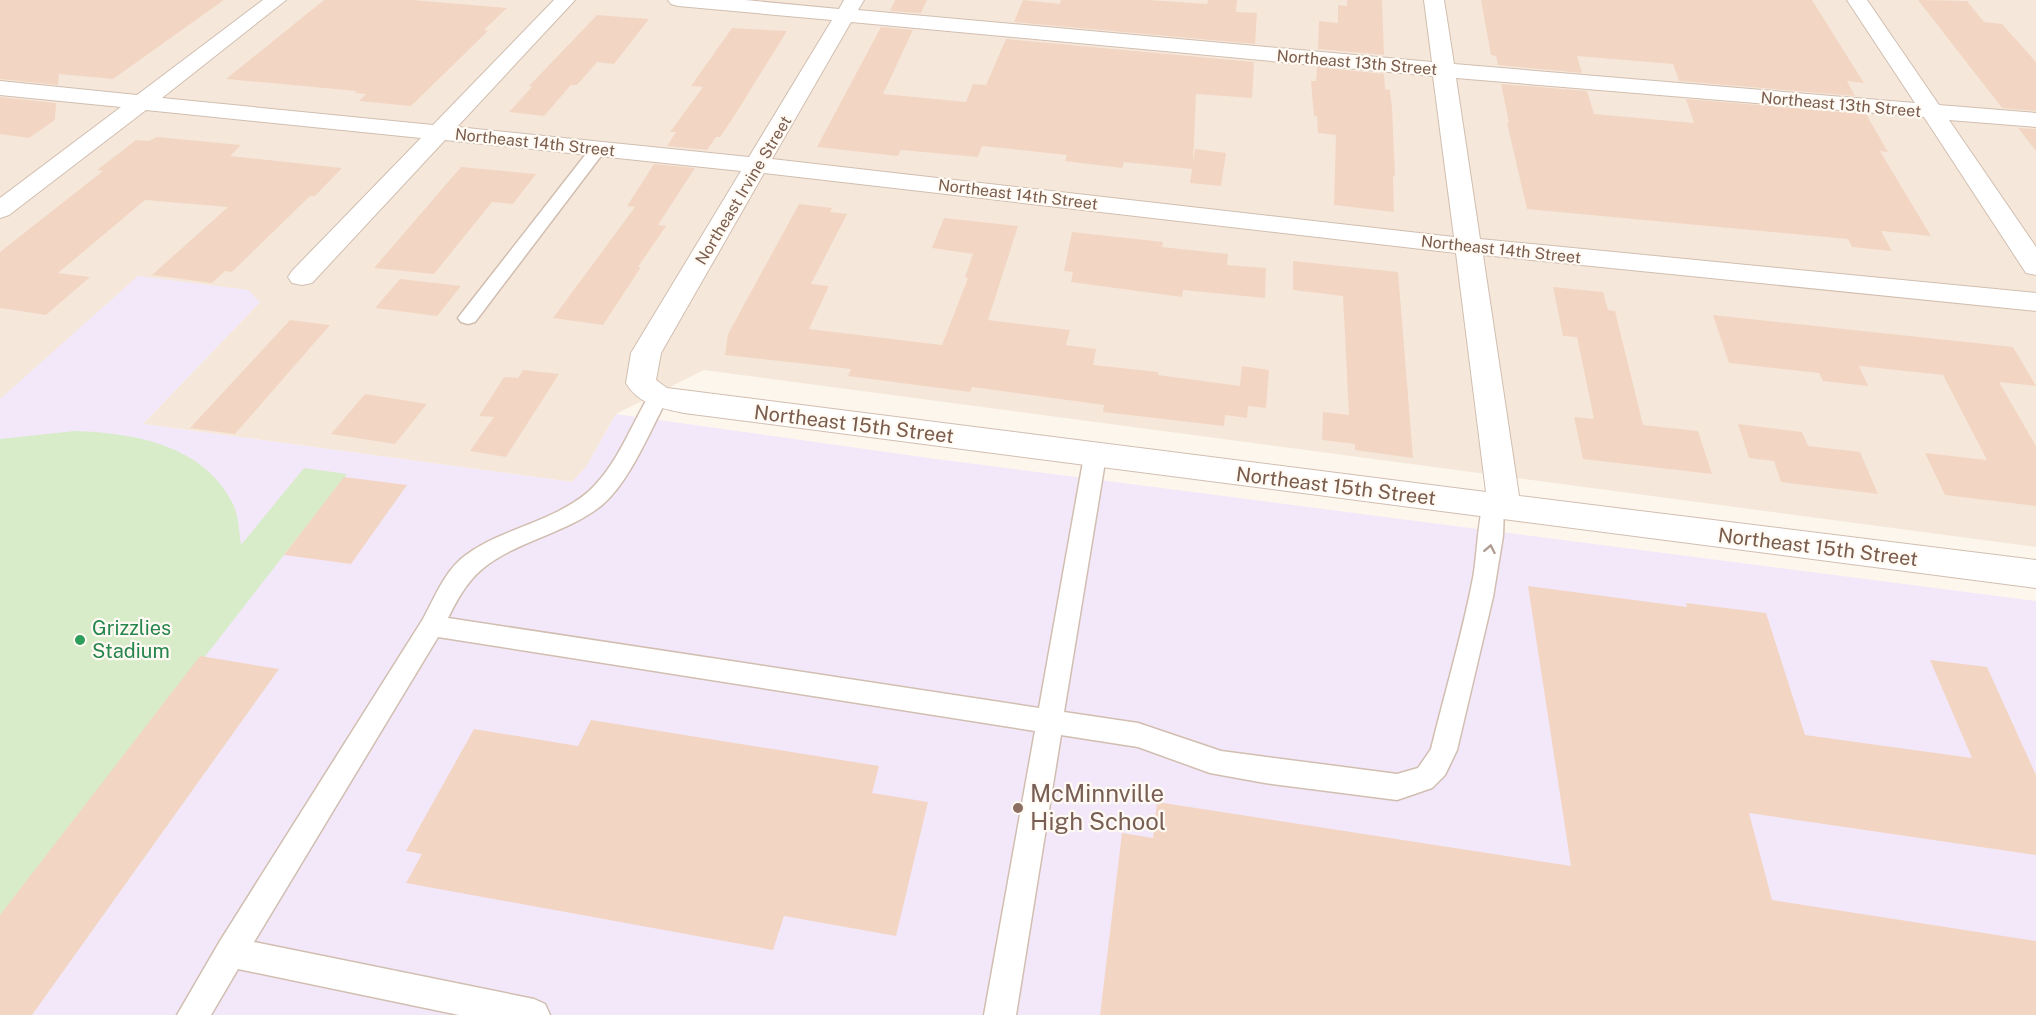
<svg xmlns="http://www.w3.org/2000/svg" width="2036" height="1015" viewBox="0 0 2036 1015" font-family="'Public Sans',sans-serif">
<style>
.residential{fill:#f5e8da}
.education{fill:#f3e8fa}
.green{fill:#d8ecc9}
.building{fill:#f3d5c3}
.lines{fill:none;stroke-linecap:round;stroke-linejoin:round}
.service-casing{stroke:#d1beb0;stroke-width:3}
.minor-casing{stroke:#d1beb0;stroke-width:2}
.service{fill:#fff;fill-rule:evenodd}
.minor{fill:#fff;fill-rule:evenodd}
.oneway{stroke:#af9d94}
.leisure-dot{fill:#2e9e5b;stroke:#fffaf3;stroke-width:2}
.education-dot{fill:#8d6e63;stroke:#fffaf3;stroke-width:2}
.labels{text-anchor:middle;stroke-width:4.5;stroke-linejoin:round;paint-order:stroke}
.far-street-label{font-size:16px;fill:#7a5c4d;stroke:#fffaf3}
.street-label{font-size:20px;fill:#7a5c4d;stroke:#fffaf3}
.leisure-label{font-size:20px;fill:#27864d;stroke:#fffaf3;text-anchor:start}
.near-education-label{font-size:24px;fill:#785e54;stroke:#fffaf3;text-anchor:start}
</style>
<rect width="100%" height="100%" fill="#fdf6ec"/>
<path class="residential" d="M0 0H2036V547L704 370 616 414 586 467 572 482 143 424 260 302 0 399Z"/>
<path class="education" d="M138 276 248 290 260 302 143 424 572 482 586 467 616 414 936 459 2036 601V1015H0V399Z"/>
<path class="green" d="M75 431C135 433 204 445 233 504 239 517 239 531 241 545L304 468 347 474 0 920V439Z"/>
<path class="building" d="M0 0H224L113 79 59 74 58 85 0 79Z
M324 0H412L507 8 484 30 488 31 411 106 359 101 366 94 354 93 357 91 226 79Z
M895 0H927L921 13 890 11Z
M1023 0 1060 4 1061 0H1149L1207 4 1208 0H1237L1236 12 1257 13 1255 44 1014 22Z
M1347 0H1382L1384 55 1318 49 1319 21 1338 23V5L1347 6Z
M1481 0H1812L1864 83 1847 81 1855 96 1679 81 1673 64 1577 56 1582 73 1498 65 1496 56 1491 55Z
M1918 0 1967 1 1984 22 2002 24 2036 62V111L2002 108Z
M597 15 649 19 614 64 597 62 577 85H571L544 116 509 112 532 87 529 86Z
M881 27 913 30 883 94 966 102 973 84 986 85 1006 39 1254 62 1252 98 1196 94 1193 163 1195 149 1226 153 1221 186 1190 183 1192 169 1124 162 1122 168 1065 161 1067 155 982 146 978 157 901 150 898 156 817 147Z
M732 28 787 31 733 118 720 137H716L707 150 667 146 676 132H670L703 87 691 86Z
M1317 67 1384 74 1385 89 1390 90 1392 108 1395 176H1393L1394 212 1334 205 1336 135 1318 133 1317 116H1314L1311 81H1316Z
M1501 84 1587 91 1594 114 1694 123 1686 99 1866 114 1888 152 1880 151 1931 236 1881 231 1892 251 1852 247 1848 239 1527 209 1507 123H1509Z
M0 97 56 103 55 120 29 138 0 134Z
M2018 128 2036 129V151Z
M157 137 241 145 230 156 342 168 315 196H310L232 272 225 271 212 283 152 275 228 207 145 200 58 273 90 277 46 315 0 308V252L103 171 97 170 136 140 149 141Z
M654 164 695 168 658 225 666 226 638 267H641L603 325 553 318 635 207 627 206Z
M461 167 536 174 513 204 492 202 434 274 374 268Z
M799 204 832 208 830 212 847 214 811 284 829 286 809 329 942 345 968 278 965 277 973 254 932 248 944 218 1018 226 988 320 1070 330 1066 345 1096 349 1093 365 1158 372V375L1240 386 1242 366 1269 370 1266 408 1248 406 1247 418 1225 415 1224 426 1103 412 1104 405 972 387 970 392 848 376 851 369 725 355 728 334Z
M1072 232 1163 242 1162 247 1228 254 1227 265 1266 268 1265 298 1183 290 1182 297 1071 282 1073 272 1064 271Z
M1293 261 1398 272 1413 458 1355 450V444L1322 440 1323 412 1349 415 1343 296 1293 290Z
M400 279 461 286 437 316 375 308Z
M1553 287 1603 292 1608 310 1615 311 1643 425 1698 431 1712 474 1583 459 1574 417 1594 419 1577 337 1563 336Z
M1713 315 2013 347 2036 386 1999 382 2036 446V506L1945 495 1925 453 1987 460 1943 375 1859 366 1868 386 1823 381 1819 373 1729 363Z
M290 320 330 325 235 434 190 428Z
M523 370 559 374 506 457 470 451 494 417 479 416 504 377 518 378Z
M365 394 427 404 395 444 331 434Z
M1738 424 1802 432 1808 446 1860 452 1878 494 1781 482 1774 461 1749 458Z
M344 477 407 485 351 564 284 555Z
M1528 586 1687 607 1686 603 1766 613 1805 735 1972 758 1930 660 1987 667 2036 775V855L1749 813 1772 900 2036 941V1015H1100L1122 833 1153 838 1157 802 1571 866Z
M200 656 279 669 32 1015H0V915Z
M591 720 879 766 872 793 928 802 896 936 784 916 773 950 406 883 422 854 406 851 474 729 578 746Z"/>
<g class="lines">
<g class="service-casing">
<path id="service" d="M599 143 607 148 475 322 468 324 461 322 458 318 461 314 593 145Z
M658 390 665 392 668 397C651 429 629 483 602 505 568 533 513 542 481 570 466 583 457 600 448 618L1039 708 1084 456 1087 450 1095 448 1103 450 1106 456 1064 712 1138 723 1221 751 1397 774 1418 768 1431 749C1445 692 1462 635 1473 578 1477 559 1478 513 1485 500L1493 498 1501 500 1504 506 1503 536 1493 597 1457 750 1445 775 1432 788 1397 800 1265 783 1210 773 1138 747 1061 735 1016 1015H984L1035 731 438 637 254 942 534 999 545 1004 550 1015H459L238 969 211 1015H177L220 941 423 619C435 597 445 570 466 555 503 528 553 522 588 492 617 466 631 425 651 392Z"/>
</g>
<g class="minor-casing">
<path id="minor" d="M263 0H286L162 98 433 125 554 0H575L457 127 749 157 832 20 678 6 671 4 668 0H745L839 9 844 0H864L858 10 1432 62 1424 0H1444L1454 64 1915 103 1847 0H1867L1939 105 2036 113V127L1949 120 2036 247V275L2026 273 1924 117 1456 78 1480 239 2036 293V311L1483 255 1519 496 2036 560V588L684 413C661 408 639 405 626 383L631 353 741 171 445 140 312 283 302 285 292 283 288 277 292 271 421 138 146 110 9 215 0 218V198L121 107 0 95V81L137 95ZM851 22 1433 76 1454 237 772 159ZM764 173 1456 253 1486 492 667 388 656 380 661 353Z"/>
</g>
<use href="#service" class="service"/>
<use href="#minor" class="minor"/>
</g>
<defs><path id="oneway-chevron" d="M-2-3.5L2.5 0L-2 3.5" fill="none" stroke-width="1.6" stroke-linecap="round" stroke-linejoin="round" transform="scale(1.5)"/></defs>
<use class="oneway" href="#oneway-chevron" transform="translate(1490 549) rotate(-79)"/>
<circle class="leisure-dot" cx="80" cy="640" r="6"/>
<circle class="education-dot" cx="1018" cy="808" r="6"/>
<g class="labels">
<g class="far-street-label">
<text transform="translate(1357 62) rotate(5)" y="6">Northeast 13th Street</text>
<text transform="translate(1841 104) rotate(5)" y="6">Northeast 13th Street</text>
<text transform="translate(535 142) rotate(6)" y="6">Northeast 14th Street</text>
<text transform="translate(743 190) rotate(-59)" y="6">Northeast Irvine Street</text>
<text transform="translate(1018 194) rotate(7)" y="6">Northeast 14th Street</text>
<text transform="translate(1501 249) rotate(6)" y="6">Northeast 14th Street</text>
</g>
<g class="street-label">
<text transform="translate(854 424) rotate(7)" y="7">Northeast 15th Street</text>
<text transform="translate(1336 486) rotate(7)" y="7">Northeast 15th Street</text>
<text transform="translate(1818 547) rotate(7)" y="7">Northeast 15th Street</text>
</g>
<g class="leisure-label">
<text x="92" y="635">Grizzlies<tspan x="92" dy="23">Stadium</tspan></text>
</g>
<g class="near-education-label">
<text x="1030" y="802">McMinnville<tspan x="1030" dy="28">High School</tspan></text>
</g>
</g>
</svg>
